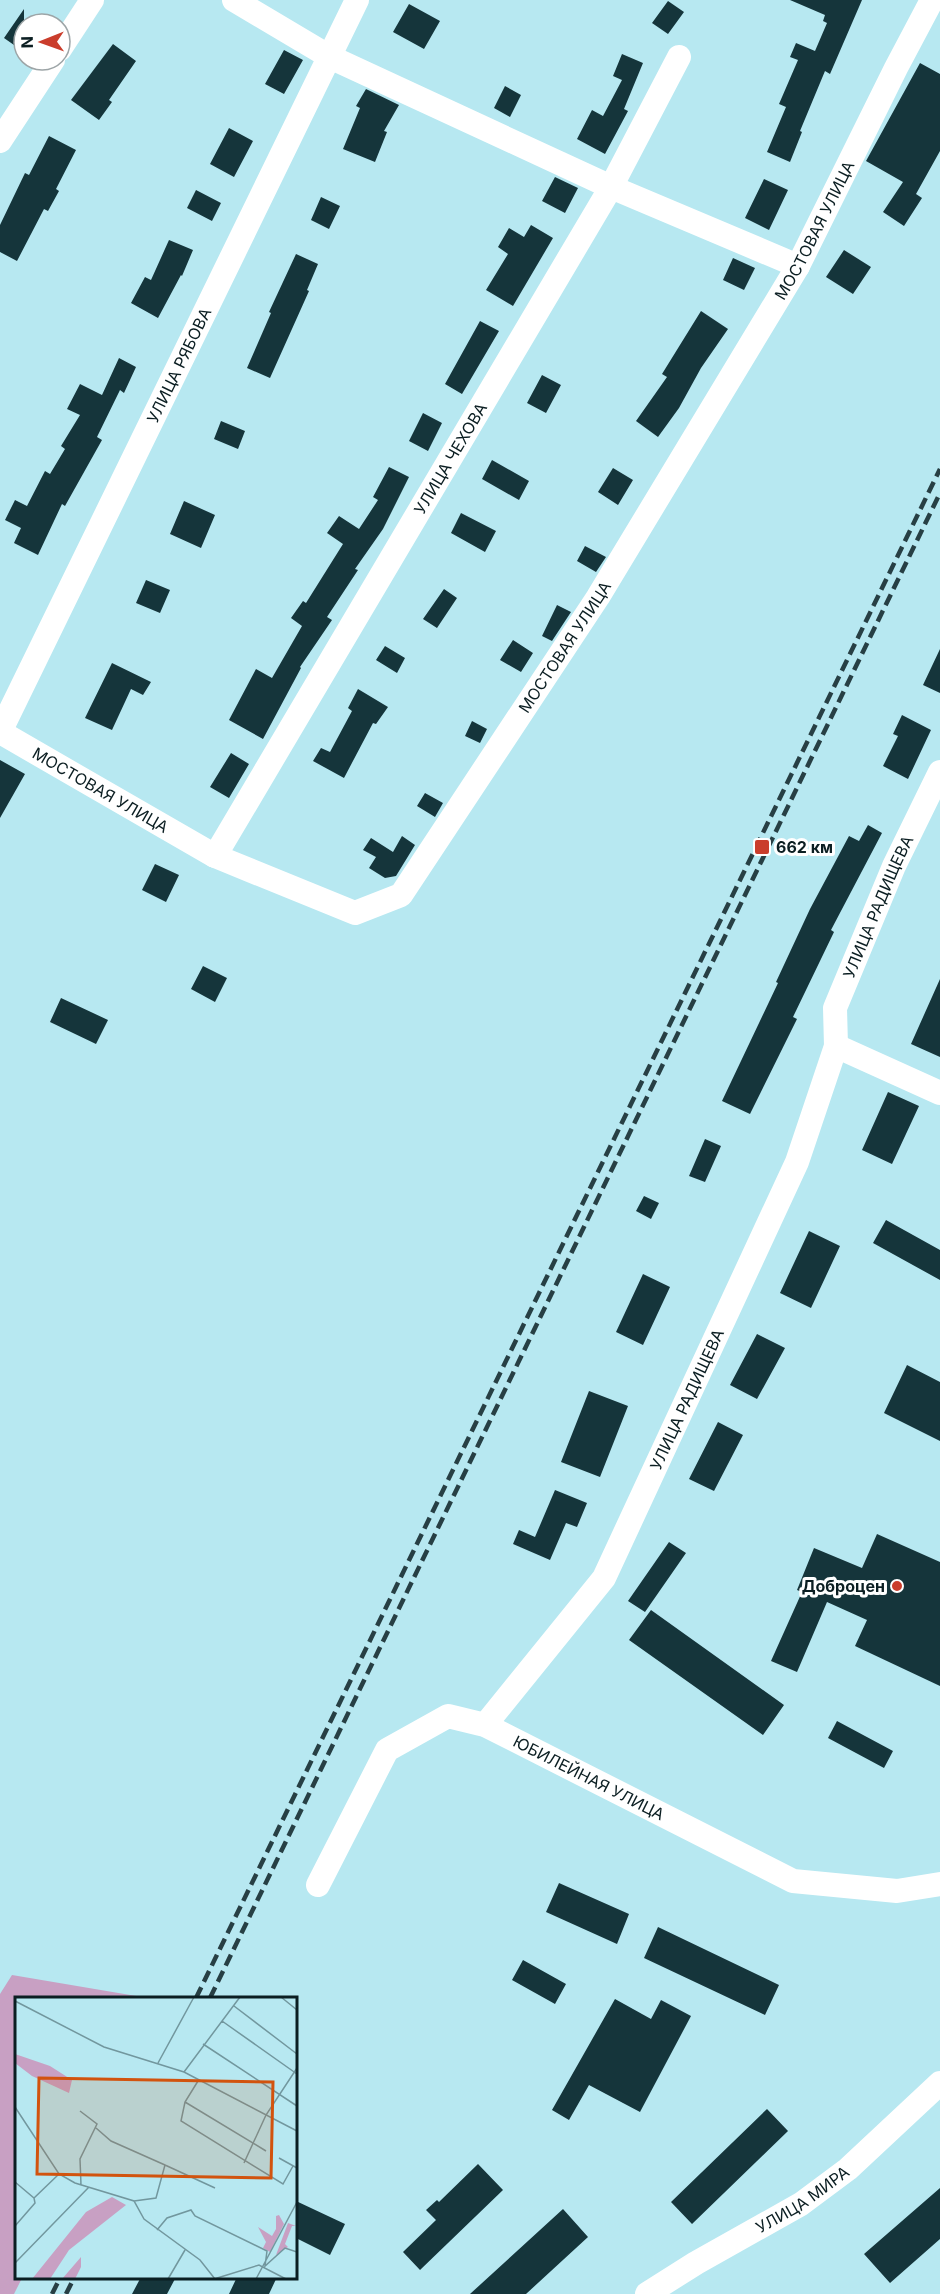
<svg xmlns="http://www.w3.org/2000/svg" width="940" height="2294" viewBox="0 0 940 2294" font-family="Inter,sans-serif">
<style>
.green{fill:#c8a0c3}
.building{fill:#15353b}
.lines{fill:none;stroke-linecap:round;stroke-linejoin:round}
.minor{stroke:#fff;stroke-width:24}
.rail{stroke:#273f44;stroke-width:4.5;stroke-dasharray:12 6;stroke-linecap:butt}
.poi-dot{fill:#ca3d2c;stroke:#fff;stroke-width:2}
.labels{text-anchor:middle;stroke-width:6;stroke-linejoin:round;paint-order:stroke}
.street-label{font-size:16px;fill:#0b1e22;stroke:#fff}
.poi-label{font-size:16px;font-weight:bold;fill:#0b1e22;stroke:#fff;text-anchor:start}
.inset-road{fill:none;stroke:#72979e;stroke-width:1.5}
.view{fill:#d2530e;fill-opacity:0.15;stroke:#d2530e;stroke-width:3}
.inset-edge{fill:none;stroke:#0b1e22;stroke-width:3}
</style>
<rect width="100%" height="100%" fill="#b7e8f1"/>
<path class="green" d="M12 1975 148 1998H16V2278H22L14 2294H0V1994Z"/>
<path class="building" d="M790 0H862L830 74 825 71 800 131 802 132 790 162 767 152 786 107 779 104 798 60 790 57 796 43 815 51 827 23 823 21 825 15Z
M668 1 684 12 668 34 652 23Z
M409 4 440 21 424 49 393 32Z
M24 9V52L4 38Z
M113 44 136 61 109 100 112 102 99 120 71 100Z
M284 50 303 60 284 94 265 84Z
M622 54 643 63 624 109 628 111 605 154 577 139 592 110 603 116 622 80 613 76Z
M920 63 940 74V151L916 194 922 198 904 226 883 212 903 182 866 161Z
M505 86 521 95 510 117 494 108Z
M366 89 399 105 384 131 387 132 375 162 343 149 360 108 356 106Z
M229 128 253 141 234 177 210 164Z
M49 136 76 150 56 189 59 191 48 211 44 209 17 261 0 252V225L25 173 29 175Z
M555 177 578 188 565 213 542 201Z
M764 179 788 190 769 230 745 218Z
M196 190 221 203 212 221 187 208Z
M321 197 340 206 329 229 311 220Z
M531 225 553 238 513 306 486 290 508 254 498 247 509 228 524 237Z
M169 240 193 250 182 276 181 275 158 318 131 303 145 277 151 280Z
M844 250 871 267 853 294 826 277Z
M296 254 318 264 307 290 309 291 270 378 247 368 271 313 269 312Z
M733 258 755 268 744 290 723 280Z
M701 311 728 329 701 368 679 408 658 437 636 421 667 377 662 374Z
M480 321 499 331 462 394 445 384Z
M119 358 136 367 124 393 120 390 97 437 102 440 65 506 62 504 38 555 14 543 21 528 5 520 15 500 27 506 45 471 50 474 65 449 61 446 80 415 67 409 80 384 102 395Z
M542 375 561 385 546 413 527 403Z
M423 413 442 423 428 451 409 441Z
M221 421 245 431 238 449 214 439Z
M492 460 529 481 519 500 482 479Z
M389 467 409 477 383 529 355 569 358 570 327 617 332 620 300 667 301 668 263 739 229 720 256 669 272 678 302 626 291 618 303 601 306 603 343 544 327 533 339 516 359 529 378 500 373 497Z
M613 468 633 480 618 505 598 492Z
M184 501 215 515 201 548 170 534Z
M461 513 496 531 485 552 451 533Z
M585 546 606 557 596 572 577 561Z
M146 580 170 590 160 613 136 603Z
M444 589 457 598 437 628 423 619Z
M557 605 571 612 552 641 542 636Z
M513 640 533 653 521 672 500 660Z
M385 646 405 658 397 673 376 660Z
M940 649V693L923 685Z
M112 663 151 682 143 695 131 689 112 730 85 718Z
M358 689 388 707 376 724 373 723 344 778 313 761 321 748 330 752 352 711 348 708Z
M902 715 931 730 908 779 883 766 898 736 893 734Z
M472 721 487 729 480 743 465 736Z
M231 753 249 764 229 798 210 787Z
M0 760 25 774 0 818Z
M425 793 443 803 435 817 417 806Z
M868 825 882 833 831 930 834 932 793 1017 797 1019 750 1114 722 1101 778 983 776 982 810 909 849 836 859 841Z
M402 836 415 845 396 876 385 878 369 868 376 857 363 850 371 838 393 852Z
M155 864 179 875 166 902 142 890Z
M203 966 227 978 215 1002 191 989Z
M940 979V1057L911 1044Z
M61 998 108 1020 96 1044 50 1022Z
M888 1092 919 1106 892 1164 862 1150Z
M705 1139 721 1146 705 1182 689 1176Z
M644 1196 659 1203 651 1219 636 1211Z
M886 1220 940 1250V1280L873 1243Z
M809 1231 840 1246 811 1308 780 1293Z
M643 1274 670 1287 643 1345 616 1332Z
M757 1334 785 1348 757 1399 730 1385Z
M907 1365 940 1382V1441L884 1413Z
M589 1391 628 1406 600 1477 561 1462Z
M718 1422 743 1435 714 1491 689 1479Z
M555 1490 587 1503 577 1527 566 1523 550 1560 513 1544 519 1530 535 1537Z
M877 1534 940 1562V1686L855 1646 867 1620 827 1602 797 1672 771 1661 802 1592 797 1590 814 1548 862 1568Z
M669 1542 686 1553 645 1612 628 1601Z
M651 1610 784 1705 763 1735 629 1640Z
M837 1721 893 1751 884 1768 828 1738Z
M559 1883 629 1914 617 1944 546 1912Z
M658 1927 779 1985 765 2015 644 1958Z
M523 1960 566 1984 555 2004 512 1980Z
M615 1999 651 2019 661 2000 691 2016 640 2112 589 2085 569 2120 552 2110Z
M767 2109 788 2131 692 2224 671 2202Z
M478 2164 503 2190 420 2270 403 2252 436 2220 426 2210 437 2200 439 2202Z
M940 2188V2239L890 2283 864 2254Z
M296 2201 345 2224 330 2255 296 2238Z
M563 2209 588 2237 526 2294H470Z
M141 2277H176L167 2294H132Z
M237 2277H277L269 2294H229Z"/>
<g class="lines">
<g class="minor">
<path d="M234 0 330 57 611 187 798 266"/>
<path d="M60 49 92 0"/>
<path d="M0 141 53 60"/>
<path id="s1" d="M0 732 215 856 355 913 401 895 598 597 798 266 896 68 932 0"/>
<path id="s2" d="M0 732 357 0"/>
<path id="s3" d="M215 856 611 187 679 57"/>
<path id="s4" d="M836 1046 835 1008 894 866 940 772"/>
<path id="s5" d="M485 1725 604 1578 797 1162 836 1046 940 1093"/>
<path id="s6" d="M318 1885 387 1750 448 1716 485 1725 793 1881 897 1891 940 1884"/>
<path id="s7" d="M647 2294 696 2263 801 2204 848 2169 940 2083"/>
</g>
<path class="rail" d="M196 1998 940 469
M210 1998 940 493
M52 2294 60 2278
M66 2294 74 2278"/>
</g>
<g class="poi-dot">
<rect x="754" y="839" width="16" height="16" rx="3"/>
<circle cx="897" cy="1586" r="6"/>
</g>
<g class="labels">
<g class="street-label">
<text dy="6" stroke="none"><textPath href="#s1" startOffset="1232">МОСТОВАЯ УЛИЦА</textPath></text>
<text dy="6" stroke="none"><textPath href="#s2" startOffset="408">УЛИЦА РЯБОВА</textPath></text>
<text dy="6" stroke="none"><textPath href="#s3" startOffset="462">УЛИЦА ЧЕХОВА</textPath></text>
<text dy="6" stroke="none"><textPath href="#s1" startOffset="746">МОСТОВАЯ УЛИЦА</textPath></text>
<text dy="6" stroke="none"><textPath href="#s1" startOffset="116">МОСТОВАЯ УЛИЦА</textPath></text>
<text dy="6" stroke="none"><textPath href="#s4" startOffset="148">УЛИЦА РАДИЩЕВА</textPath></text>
<text dy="6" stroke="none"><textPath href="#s5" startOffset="386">УЛИЦА РАДИЩЕВА</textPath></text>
<text dy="6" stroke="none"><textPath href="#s6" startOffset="376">ЮБИЛЕЙНАЯ УЛИЦА</textPath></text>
<text dy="6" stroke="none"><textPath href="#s7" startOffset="182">УЛИЦА МИРА</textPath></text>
</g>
<g class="poi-label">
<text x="776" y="853">662 км</text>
<text x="885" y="1592" text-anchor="end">Доброцен</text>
</g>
</g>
<g transform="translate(15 1997)">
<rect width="282" height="282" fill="#b7e8f1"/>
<path d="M0 57 35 69 57 83 54 96 17 79 0 66ZM97 200 111 208 54 253 35 282H17L71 215ZM264 218 269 227 255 255 248 251 251 245 243 230 257 239 261 232V219ZM273 226 281 229H277L270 247 273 250 261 258ZM66 260V270L60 282H47Z" fill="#c8a0c3"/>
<path class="inset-road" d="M266 0 282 13M0 4 89 50 169 75 282 134M219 9 282 57M207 24 282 77M188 47 282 109M143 66 179 0M169 75 225 0M183 84 170 105 166 124 268 187 278 169M170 105 251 154M0 110 44 177 60 186 119 204 129 222 185 263 200 282M65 114 82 127 65 162 66 188M81 131 96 144 150 168 141 201 119 204M264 161 282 171M229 166 251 118 282 71M150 168 200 191M0 185 19 201 44 177M0 229 20 206 19 201M142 233 152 221 176 213 180 219 252 254 250 269 270 251 282 255M0 266 74 190M153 282 170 253M199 282 244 268 271 282M241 282 282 205"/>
<path class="view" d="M24 81 258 85 256 181 22 177Z"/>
<rect width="282" height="282" class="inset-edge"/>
</g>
<g transform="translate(42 42) rotate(269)"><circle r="28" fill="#ffffff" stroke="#9da5a7" stroke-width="1.5"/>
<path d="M0-4.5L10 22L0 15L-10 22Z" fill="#ca3d2c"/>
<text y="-9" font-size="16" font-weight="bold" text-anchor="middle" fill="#0b1e22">N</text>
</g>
</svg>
